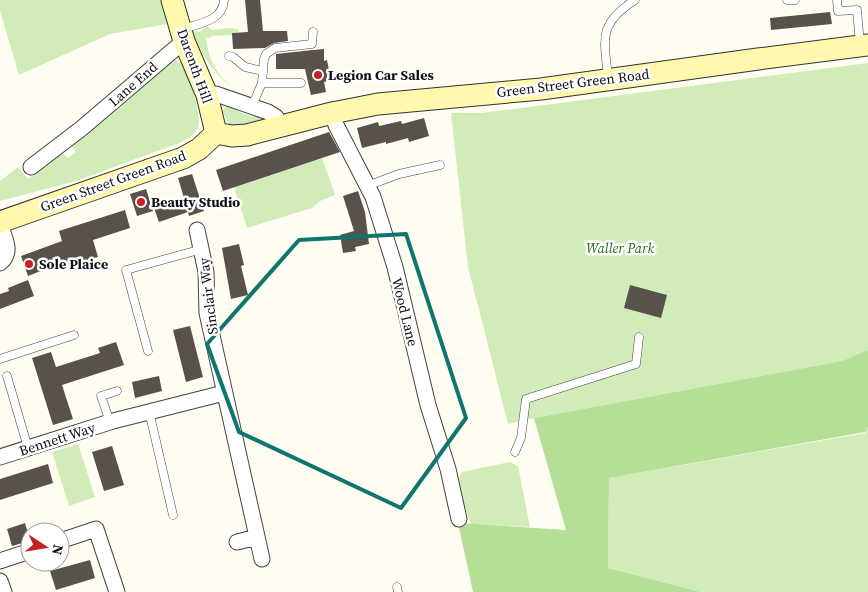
<svg xmlns="http://www.w3.org/2000/svg" width="868" height="592" viewBox="0 0 868 592" font-family="'Source Serif 4',serif">
<style>
.green{fill:#d2ecb9}
.forest{fill:#b5de97}
.building{fill:#59514b}
.lines{fill:none;stroke-linecap:round;stroke-linejoin:round}
.lane-casing{stroke:#424242;stroke-width:9}
.street-casing{stroke:#424242;stroke-width:17}
.secondary-casing{stroke:#313131;stroke-width:23}
.lane{stroke:#fff;stroke-width:8}
.street{stroke:#fff;stroke-width:15}
.secondary{stroke:#fff8ad;stroke-width:21}
.marked{fill:none;stroke:#0f766e;stroke-width:4;stroke-linejoin:round}
.poi-dot{fill:#c81f23;stroke:#fff;stroke-width:2}
.labels{text-anchor:middle;stroke-width:5;stroke-linejoin:round;paint-order:stroke}
.street-label{font-size:14px;fill:#0f0f0f;stroke:#fff}
.poi-label{font-size:14px;font-weight:bold;fill:#0f0f0f;stroke:#fff;text-anchor:start}
.park-label{font-size:14px;font-style:italic;fill:#2a6c1b;stroke:#fff}
</style>
<rect width="100%" height="100%" fill="#fffdf2"/>
<path class="green" d="M0 0H162L168 24 110 34 19 75 0 11Z
M207 26 212 30 229 28 238 29V32L232 33V35L212 36 210 38H206C209 60 216 74 234 89 213 74 201 54 192 30L200 32Z
M174 59C176 60 179 62 180 63 189 74 204 118 197 130 193 136 187 139 182 142L76 181 0 201V181L18 167 28 179 61 154H64L68 158 76 152 72 146 73 144Z
M868 63V350L842 361 534 418 508 424 468 267 451 113H482Z
M227 105H232V108L244 114 262 118 264 115 266 119 237 126 229 124 222 111Z
M314 155 316 161 322 158 335 195 320 201 312 208 247 228 234 187 240 185 238 181 242 180 243 185 253 181 252 176 255 175 257 180 267 177 269 170 271 176 283 171 281 166 285 165 287 170 296 167 295 162 298 161 300 166 312 161Z
M868 427V592H701L608 568 609 478 865 433Z
M78 444 95 497 69 506 52 452Z
M510 462 518 466 530 527 471 524 459 490 457 481 462 472Z"/>
<path class="forest" d="M868 350V427L865 432 609 478 608 568 701 592H473L458 523 566 530 534 418 842 361Z"/>
<path class="building" d="M245 0H260L263 31H287L288 41 274 43 265 48 233 49 232 33 248 32Z
M830 12 832 24 771 30 770 18Z
M313 50 324 49V61L327 60 331 80 324 82 326 92 311 95 305 69H276V54Z
M424 118 429 136 409 142 408 138 386 144V142L362 148 357 128 378 122 379 126 401 121 402 124Z
M329 132 340 152 223 191 216 170Z
M192 174 204 211 189 216 188 212 159 222 154 208 184 198 178 178Z
M146 189 153 211 137 216 130 194Z
M358 191 365 212 369 244 355 247 356 251 343 253 340 235 354 231 343 196Z
M125 210 130 228 93 240 98 257 65 267 63 262 28 276 21 256 62 241 59 231Z
M239 244 244 265 241 266 248 295 231 299 222 248Z
M28 280 34 296 0 309V294L9 291 8 288Z
M630 285 667 295 661 318 624 308Z
M190 326 203 377 186 382 173 330Z
M116 342 124 365 62 385 73 419 53 425 32 358 51 352 56 367 100 353 98 348Z
M159 376 162 391 135 398 132 382Z
M112 446 124 485 104 491 92 452Z
M48 464 53 483 0 500V479Z
M25 523 30 541 12 546 7 529Z
M90 560 95 578 56 590 50 571Z"/>
<g class="lines">
<g class="lane-casing">
<path id="lane" d="M787 0H795
M837 0 838 11 857 10 860 44
M182 29C198 24 223 21 224 0
M229 56 233 57 245 67 263 71
M608 77C604 38 598 24 635 0
M262 83H301
M252 106 262 83 264 59 266 54 275 48 312 44 313 32
M367 186 399 174 440 165
M148 351 126 270 202 249
M0 359 74 335
M7 376 28 448
M149 411 173 515
M110 422 101 396 117 391
M515 452 521 438 526 399 636 364 639 337
M397 587 398 592"/>
</g>
<g class="street-casing">
<path id="street" d="M207 95 216 94 268 112 276 117 280 126
M332 113 336 125 373 197 395 267 428 405 448 469 459 519
M31 167 82 128 184 41
M0 225C5 238 13 253 0 263
M197 230 206 272 207 313 262 559
M0 457 113 421 224 393
M60 541 96 529 117 592
M237 542 257 537
M0 561 30 551
M0 581 4 592"/>
</g>
<g class="secondary-casing">
<path id="secondary" d="M172 0 184 41 207 95 216 133
M216 133 232 136 247 135 332 113 378 104 541 89 758 59 868 45
M0 222 183 158 199 149 216 133"/>
</g>
<use href="#lane" class="lane"/>
<use href="#street" class="street"/>
<use href="#secondary" class="secondary"/>
</g>
<path class="marked" d="M406 234 466 418 401 508 239 432 207 344 299 240Z"/>
<g class="poi-dot">
<circle cx="318" cy="75" r="5"/>
<circle cx="141" cy="202" r="5"/>
<circle cx="29" cy="264" r="5"/>
</g>
<g class="labels">
<g class="street-label">
<text transform="translate(195 66) rotate(70)" y="5">Darenth Hill</text>
<text transform="translate(573 83) rotate(-7)" y="5">Green Street Green Road</text>
<text transform="translate(133 84) rotate(-41)" y="5">Lane End</text>
<text transform="translate(113 181) rotate(-20)" y="5">Green Street Green Road</text>
<text transform="translate(208 296) rotate(-97)" y="5">Sinclair Way</text>
<text transform="translate(405 312) rotate(76)" y="5">Wood Lane</text>
<text transform="translate(57 439) rotate(-18)" y="5">Bennett Way</text>
</g>
<g class="poi-label">
<text x="328" y="80">Legion Car Sales</text>
<text x="151" y="207">Beauty Studio</text>
<text x="39" y="269">Sole Plaice</text>
</g>
<g class="park-label">
<text x="620" y="253">Waller Park</text>
</g>
</g>
<g transform="translate(45 547) rotate(102)"><circle r="24" fill="#ffffff" stroke="#9f9f9f"/>
<path d="M0-4L9 19L0 12L-9 19Z" fill="#c81f23"/>
<text y="-8" font-size="14" font-weight="bold" text-anchor="middle" fill="#0f0f0f">N</text>
</g>
</svg>
